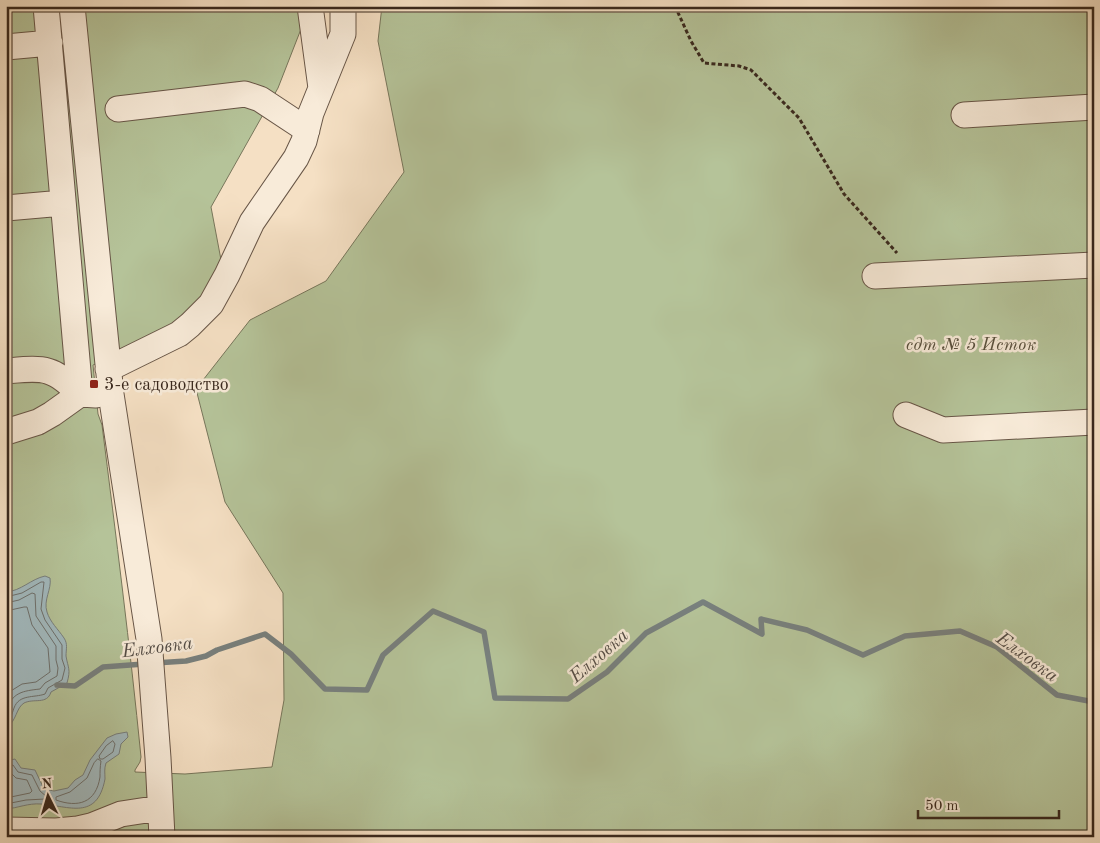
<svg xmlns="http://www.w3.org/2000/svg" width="1100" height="843" viewBox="0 0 1100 843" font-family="'Old Standard TT',serif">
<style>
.green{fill:#b5c399;stroke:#77765b}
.water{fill:#a2babf;stroke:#78807e}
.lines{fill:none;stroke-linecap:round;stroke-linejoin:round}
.shore{stroke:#6e716e;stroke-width:1}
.stream{stroke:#78807e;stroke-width:5.5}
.minor-casing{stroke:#685647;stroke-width:27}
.path{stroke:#39281d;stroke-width:3;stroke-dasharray:4 2.5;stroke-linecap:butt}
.minor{stroke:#f8ebd9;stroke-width:25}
.poi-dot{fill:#8f2418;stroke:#f8ebd9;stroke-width:2}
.labels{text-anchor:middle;stroke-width:5;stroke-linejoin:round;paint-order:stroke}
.park-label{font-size:18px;font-style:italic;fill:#584f3c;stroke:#f8ebd9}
.poi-label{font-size:18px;fill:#39281d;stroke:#f8ebd9;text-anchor:start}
.water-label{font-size:19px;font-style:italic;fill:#534c46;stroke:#f8ebd9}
</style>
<rect width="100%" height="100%" fill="#f5e0c4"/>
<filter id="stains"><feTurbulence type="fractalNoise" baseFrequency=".004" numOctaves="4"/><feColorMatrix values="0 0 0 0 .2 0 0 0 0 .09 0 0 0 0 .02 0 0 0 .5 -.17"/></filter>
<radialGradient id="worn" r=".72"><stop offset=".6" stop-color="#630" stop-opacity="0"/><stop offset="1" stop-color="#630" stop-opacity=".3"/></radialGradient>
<path class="green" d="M6 6H310L278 88 211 207 222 265 187 325 93 365 98 414 102 425C116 536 130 646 141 757L140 762 135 770V772L185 774 272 767 284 700 283 593 225 502 196 389 250 320 326 281 404 172 378 41 382 6H1094V837H6Z"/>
<path class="water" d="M45 576 50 578C52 589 43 600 47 612 50 622 58 629 64 638 68 644 66 649 66 656 68 668 71 669 67 683L51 692C47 705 34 698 24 703 16 708 17 720 6 729V592C21 591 31 579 45 576Z
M127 732 128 737 121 744 119 754 106 763C104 769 105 773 105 779 97 821 69 806 41 804 28 803 18 808 6 809V761L15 759 21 768 35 770 44 789 54 791 68 788 75 780 83 775 90 760 107 738 116 734Z"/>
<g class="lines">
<path class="shore" d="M6 597 22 593 41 582H44L41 609 45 620 62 645V659L65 668 62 680 48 688 45 694C34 698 19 694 14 708 12 714 11 718 6 723
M6 603 19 600 32 593 35 594 36 616 56 646V660L58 668 57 676 45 683 40 689C23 691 12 692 6 711
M6 611 24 607H27L32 625 48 648 50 672 36 682 22 684 6 694
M113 741 115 744 113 752 103 759H100L99 756 106 746Z
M98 759 101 761C100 767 100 772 100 777 96 803 78 808 56 800V797L70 792 87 778 94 763Z
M6 766 13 765 18 772 32 775 40 791 47 797 45 799 26 800 6 804
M6 772H10L16 778 27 780 32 791 30 793 6 798"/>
<path class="stream" d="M155 663 186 661 206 656 217 650 265 634 291 654 325 689 367 690 383 655 433 611 484 632 495 698 568 699 607 672 646 633 703 602 762 634 761 619 807 630 863 655 905 636 960 631 997 647 1057 695 1094 702
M57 685 75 686 103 667 144 664"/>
<g class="minor-casing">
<path id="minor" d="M46 6 80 394
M72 6 111 394 149 639 158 758 162 837
M310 6 321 88
M6 47 50 43
M118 109 245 94 260 99 307 130
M964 115 1094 107
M6 208 63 203
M875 276 1094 265
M108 369 179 334 190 325 211 304 227 275 252 222 296 158 304 141 311 113 343 34V6
M6 371C44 368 52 366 80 394
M906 415 943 430 1094 422
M6 432 38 422 52 414 80 394 96 395
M6 830 56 831 78 829 91 826 121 814 160 808"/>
</g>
<path class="path" d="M675 6 691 41 704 63 739 66 751 70 799 118 844 194 897 253"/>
<use href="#minor" class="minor"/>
</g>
<rect class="poi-dot" x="89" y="379" width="10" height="10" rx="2.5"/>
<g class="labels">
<g class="park-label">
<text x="971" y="350">сдт № 5 Исток</text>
</g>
<g class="poi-label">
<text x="104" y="390">3-е садоводство</text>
</g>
<g class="water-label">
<text transform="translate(157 646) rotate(-7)" y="7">Елховка</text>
<text transform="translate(598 655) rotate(-41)" y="7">Елховка</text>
<text transform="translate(1028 656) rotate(36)" y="7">Елховка</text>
</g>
</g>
<rect width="1100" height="843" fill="none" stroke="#f5e0c4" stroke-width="25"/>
<rect x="8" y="8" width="1085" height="828" fill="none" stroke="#39281d" stroke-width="2.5"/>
<rect x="12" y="12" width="1075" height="818" fill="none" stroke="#39281d"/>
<g transform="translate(48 796) rotate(355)" stroke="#f8ebd9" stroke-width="4" paint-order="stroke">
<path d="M0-4L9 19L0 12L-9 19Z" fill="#39281d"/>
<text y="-8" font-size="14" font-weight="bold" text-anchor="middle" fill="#39281d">N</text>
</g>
<path d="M918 810v8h141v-8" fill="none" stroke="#39281d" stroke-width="2.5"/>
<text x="925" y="810" font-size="15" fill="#39281d" stroke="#f8ebd9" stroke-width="4" paint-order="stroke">50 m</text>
<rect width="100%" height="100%" filter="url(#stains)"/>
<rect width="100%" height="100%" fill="url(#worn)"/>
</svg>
